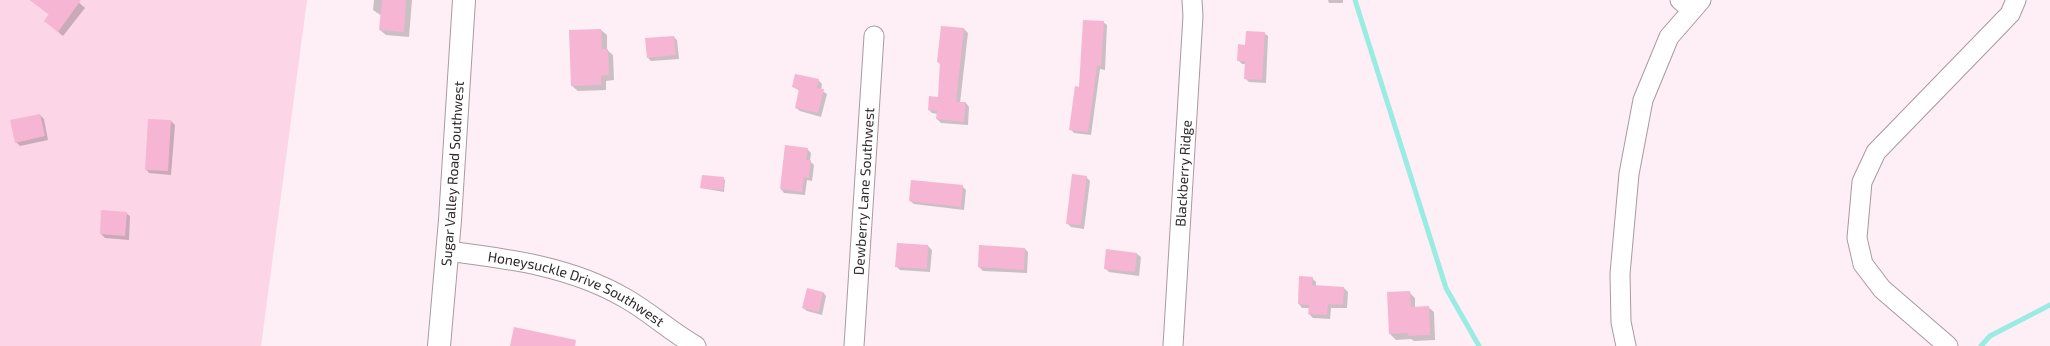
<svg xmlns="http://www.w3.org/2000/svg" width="2050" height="346" viewBox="0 0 2050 346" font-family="'Exo 2',sans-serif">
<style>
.green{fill:#fcd5e6}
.shadow{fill:#0003}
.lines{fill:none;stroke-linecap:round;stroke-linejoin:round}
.stream{stroke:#98ece1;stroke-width:5}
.building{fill:#f6b5d2}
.minor-casing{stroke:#a99aa0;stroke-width:21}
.tertiary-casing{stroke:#a99aa0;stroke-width:24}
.minor{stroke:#fff;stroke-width:19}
.tertiary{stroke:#fff;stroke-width:22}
.labels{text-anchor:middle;stroke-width:4;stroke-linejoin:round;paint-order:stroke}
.street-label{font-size:14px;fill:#2c2729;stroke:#feeef5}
</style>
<rect width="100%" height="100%" fill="#feeef5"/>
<path class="green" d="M0 0H307L261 346H0Z"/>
<path class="shadow" d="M30 0H76L85 8 63 36 45 21 50 15Z
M374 0H412L409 37 386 35 380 30 382 16 373 10Z
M1328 0H1343V3H1329Z
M1103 22 1107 25 1105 70 1100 69 1091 135 1074 133 1070 129 1080 88Z
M942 27 964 29 968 33 960 103H966L969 107 968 125 941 123 937 119 938 114 932 113 929 110 939 98 941 65 938 62Z
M601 30 607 35V50L613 55 614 80 606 81V90L578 91 572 86 570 31Z
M1264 33 1268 36 1266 83 1249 82 1245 78 1246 64H1242L1238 60 1246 46Z
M674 37 677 40 679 59 651 61 648 58Z
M818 80 822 84 821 90 827 94 821 117 800 111 796 108 800 91 793 87Z
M40 115 44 119 48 140 20 146 16 142Z
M149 120 171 121 175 125 171 175 149 173 146 169Z
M807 149 811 153 810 161 814 165 812 181 807 180 805 195 784 193 781 189Z
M1086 177 1090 181 1084 229 1071 227 1067 223Z
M723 178 725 180 724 192 701 188Z
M962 186 966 190 964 210 914 204 910 201Z
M102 211 126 213 130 216 129 240 105 238 101 234Z
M928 246 932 250 930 272 900 270 896 266Z
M980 246 1025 249 1028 252 1027 273 983 271 979 267Z
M1137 254 1141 257 1139 276 1109 272 1105 268Z
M1312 278 1316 282V286L1344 288 1348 292 1347 308H1331L1330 319 1313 318 1309 314V308H1302L1299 304Z
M823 292 826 296 822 315 807 311 803 308Z
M1409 292 1415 298V307H1428L1434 312 1435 340 1414 341 1411 339 1396 340 1390 334 1388 293Z"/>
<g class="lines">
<path class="stream" d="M1355 0 1446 288 1479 346
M1981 346 1990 336 2050 305"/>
</g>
<path class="building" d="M30 0H81L58 32 44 21 49 14Z
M382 0H406L404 32 379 30Z
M1083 20 1104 21 1101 66H1097L1088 132 1069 130 1075 86 1079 87Z
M941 26 964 28 956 102H966L964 122 936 119 937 111 928 110 929 96 938 97 940 62H937Z
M601 29 602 49H608L609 75 601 76V85L571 86 569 30Z
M1246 31 1265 32 1262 80 1244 79 1245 61H1237L1238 44 1245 45Z
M674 36 676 55 647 58 645 38Z
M795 74 819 79 817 88 824 89 818 113 795 108 799 89 792 87Z
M40 114 45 136 15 143 10 120Z
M148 119 171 120 168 171 145 170Z
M785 145 808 148 806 160H811L809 178 804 177 802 192 780 189Z
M1072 174 1087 176 1081 225 1066 224Z
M702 175 724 177 723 190 700 188Z
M911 180 963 185 961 207 909 201Z
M101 210 127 212 125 236 100 234Z
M897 243 928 245 927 269 895 267Z
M979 245 1025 248 1024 270 978 267Z
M1106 249 1137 253 1135 272 1104 269Z
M1299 276 1313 277 1312 285 1344 287 1343 305 1328 304 1327 315 1308 314 1309 305 1298 304Z
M807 288 823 292 819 312 802 308Z
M1410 291 1411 307 1429 306 1430 335 1408 336V333L1389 334 1387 292Z
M514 327 576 340 575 346H510Z"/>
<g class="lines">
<g class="minor-casing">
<g id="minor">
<path d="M1680 0 1692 10"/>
<path id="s1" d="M447 251C509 259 570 266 625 298 650 312 671 332 696 346"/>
<path id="s2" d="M854 346 874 36"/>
<path id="s3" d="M1173 346 1193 16 1192 0"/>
<path d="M1626 346 1621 322 1620 274 1629 174 1643 100 1669 37 1701 0"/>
<path d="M1948 346 1882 289 1863 264 1857 238 1862 182 1876 152 2010 14 2016 0"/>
</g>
</g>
<g class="tertiary-casing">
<g id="tertiary">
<path id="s4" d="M439 346 450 220 464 0"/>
</g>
</g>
<use href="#minor" class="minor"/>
<use href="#tertiary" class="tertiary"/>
</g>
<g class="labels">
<g class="street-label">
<text dy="5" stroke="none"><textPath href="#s4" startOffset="173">Sugar Valley Road Southwest</textPath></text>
<text dy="5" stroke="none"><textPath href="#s3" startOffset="173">Blackberry Ridge</textPath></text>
<text dy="5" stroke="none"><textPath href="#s2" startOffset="155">Dewberry Lane Southwest</textPath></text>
<text dy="5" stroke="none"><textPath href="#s1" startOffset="136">Honeysuckle Drive Southwest</textPath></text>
</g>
</g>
</svg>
